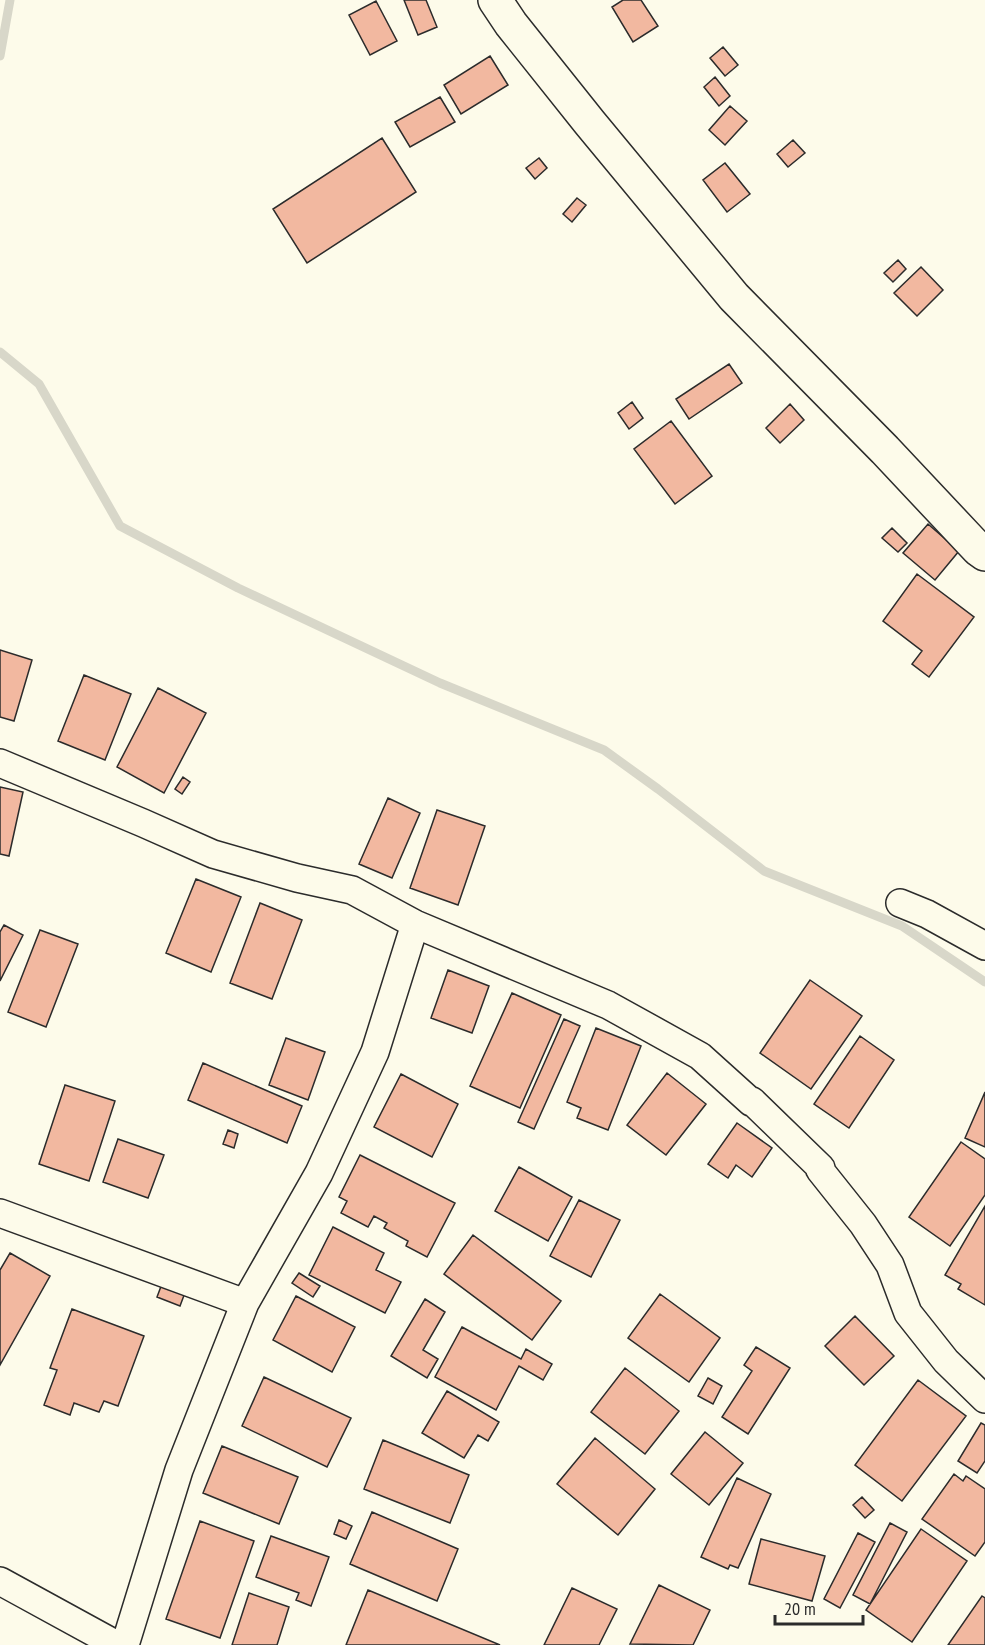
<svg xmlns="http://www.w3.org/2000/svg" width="985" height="1645" viewBox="0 0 985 1645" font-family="'PT Sans Narrow',sans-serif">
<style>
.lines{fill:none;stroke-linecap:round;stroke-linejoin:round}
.stream{stroke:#d8d7c9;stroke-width:9}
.building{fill:#f2b8a0;stroke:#2b2b2b;stroke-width:1.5}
.street-casing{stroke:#2b2b2b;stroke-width:30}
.secondary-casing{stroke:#2b2b2b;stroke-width:36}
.street{stroke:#fdfbea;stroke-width:27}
.secondary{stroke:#fdfbea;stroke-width:33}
</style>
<rect width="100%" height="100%" fill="#fdfbea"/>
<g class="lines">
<path class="stream" d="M0 56 10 0
M0 352 39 384 120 526 238 588 440 683 604 750 658 789 764 871 902 926 985 982"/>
</g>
<path class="building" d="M404 0H426L437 27 418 35Z
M623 0H641L658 26 633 42 612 7Z
M376 1 397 41 370 55 349 15Z
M723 47 738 65 725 76 710 58Z
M490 56 508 85 461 114 444 85Z
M715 77 730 96 719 106 704 87Z
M440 97 455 122 410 147 395 122Z
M730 106 747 121 725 145 709 130Z
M382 138 416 192 307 263 273 209Z
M793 140 805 153 788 167 777 154Z
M539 158 547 168 535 179 526 168Z
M725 163 750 194 727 212 703 180Z
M577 198 586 205 572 222 563 214Z
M898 260 906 269 893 282 884 273Z
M921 267 943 290 917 316 894 293Z
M729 364 742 383 689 419 676 399Z
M632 402 643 418 629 429 618 413Z
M790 404 804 420 780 443 766 428Z
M671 421 712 476 675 504 634 449Z
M928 524 959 551 935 580 903 553Z
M892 528 907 543 898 552 882 538Z
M917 574 974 617 929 677 912 664 922 651 883 621Z
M0 650 32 660 14 721 0 717Z
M84 675 131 694 105 760 58 741Z
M158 688 206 713 164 793 117 767Z
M183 777 190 782 182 794 175 789Z
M0 787 23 792 9 856 0 854Z
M388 798 420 813 392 878 359 864Z
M437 810 485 826 458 905 410 888Z
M196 879 241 897 211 972 166 953Z
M260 903 302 920 272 999 230 983Z
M4 925 23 935 0 981V932Z
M40 930 78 944 46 1027 8 1012Z
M448 970 489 986 472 1033 431 1018Z
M810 980 862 1016 811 1089 760 1053Z
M512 993 561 1015 520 1108 470 1086Z
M564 1019 580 1026 534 1129 518 1122Z
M596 1028 641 1046 608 1130 577 1118 581 1108 567 1102Z
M860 1036 894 1060 849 1128 814 1104Z
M286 1038 325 1052 308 1100 269 1085Z
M203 1063 302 1106 287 1143 188 1100Z
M667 1073 706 1104 666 1155 627 1125Z
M401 1074 458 1104 432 1157 374 1127Z
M65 1085 115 1101 89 1181 39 1164Z
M985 1092V1147L965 1138Z
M737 1123 772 1148 752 1177 736 1165 728 1178 708 1164Z
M228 1130 238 1134 234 1148 223 1144Z
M118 1139 164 1155 148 1198 103 1182Z
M961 1142 985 1159V1195L950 1246 909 1217Z
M360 1155 455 1203 427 1257 406 1246 408 1241 384 1228 387 1223 374 1216 368 1227 341 1213 347 1201 339 1197Z
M519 1167 572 1197 548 1241 495 1211Z
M579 1200 620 1220 591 1277 550 1256Z
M985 1206V1305L958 1289 961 1284 945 1275Z
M333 1227 384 1253 376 1270 401 1282 385 1313 309 1275Z
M473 1235 561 1301 532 1340 444 1274Z
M10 1253 50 1276 0 1365V1270Z
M299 1273 320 1286 313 1297 292 1283Z
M163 1281 186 1290 180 1306 157 1297Z
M660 1294 720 1338 689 1382 628 1338Z
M296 1296 355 1327 332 1372 273 1340Z
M425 1299 445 1312 423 1350 438 1359 427 1378 391 1356Z
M72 1309 144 1336 118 1406 104 1401 99 1412 74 1403 70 1415 44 1405 57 1370 50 1368Z
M855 1316 894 1356 864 1385 825 1346Z
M462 1327 521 1359 526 1349 552 1364 543 1380 519 1366 496 1410 435 1377Z
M756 1347 790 1368 748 1434 722 1417 752 1371 744 1365Z
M625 1368 679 1411 645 1454 591 1412Z
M264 1377 351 1418 327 1467 242 1426Z
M708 1378 722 1386 713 1404 698 1396Z
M918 1380 966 1416 902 1501 855 1465Z
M447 1391 499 1422 488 1441 478 1435 464 1458 422 1433Z
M981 1423 985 1425V1461L977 1473 958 1461Z
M705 1432 743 1463 709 1505 671 1474Z
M595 1438 655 1489 618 1535 557 1484Z
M383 1440 469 1475 450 1523 364 1489Z
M222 1446 298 1477 279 1524 203 1493Z
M954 1474 963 1481 966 1476 985 1489V1542L975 1556 922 1519Z
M737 1478 771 1494 738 1568 730 1565 728 1569 701 1557Z
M862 1497 874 1510 865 1518 853 1505Z
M372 1512 458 1549 437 1601 350 1564Z
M339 1520 352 1526 346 1539 334 1534Z
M200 1521 254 1541 220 1638 166 1619Z
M890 1523 907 1532 870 1604 853 1595Z
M921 1529 967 1561 912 1642 866 1610Z
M858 1533 875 1542 840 1608 824 1599Z
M271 1536 329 1557 311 1606 296 1600 299 1593 256 1577Z
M761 1539 825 1556 812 1601 749 1584Z
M659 1585 710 1610 693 1645 630 1644Z
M572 1588 617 1609 599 1645H544Z
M368 1590 500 1645H346Z
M249 1593 289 1607 277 1645H232Z
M982 1596 985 1598V1645H948Z"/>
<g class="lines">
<g class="street-casing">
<path id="street" d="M0 763 143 823 213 854 297 878 352 890 415 924 608 1005 700 1056 751 1102 752 1101 821 1168 820 1170 863 1224 890 1265 908 1313 946 1361 985 1399
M900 903 927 914 985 946
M0 1213 245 1303
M0 1581 117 1645
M125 1645 179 1470 245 1303 319 1173 375 1052 415 924"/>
</g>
<g class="secondary-casing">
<path id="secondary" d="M495 0 511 24 590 123 734 297 885 450 978 549 985 554"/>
</g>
<use href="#street" class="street"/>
<use href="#secondary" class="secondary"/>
</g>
<path d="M775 1615v9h88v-9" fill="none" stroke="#2b2b2b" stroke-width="3"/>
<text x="784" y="1615" font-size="18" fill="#2b2b2b" stroke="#fdfbea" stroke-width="4.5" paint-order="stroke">20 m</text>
</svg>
